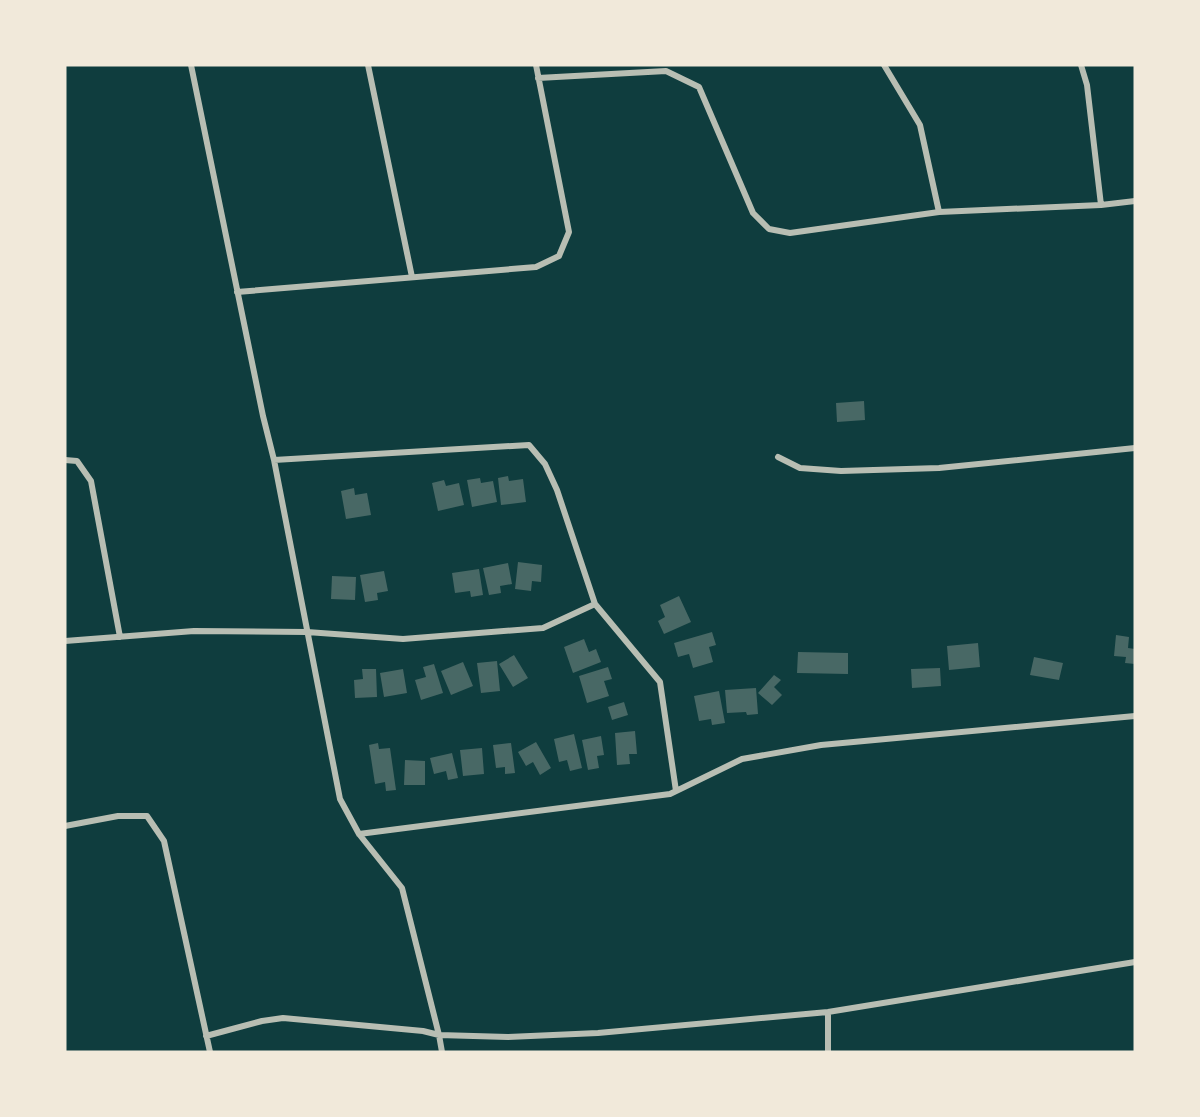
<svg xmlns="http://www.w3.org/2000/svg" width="1200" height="1117" viewBox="0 0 1200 1117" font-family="Barlow,sans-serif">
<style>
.building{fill:#486865}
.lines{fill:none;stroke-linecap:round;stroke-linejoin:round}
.minor{stroke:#b8beb3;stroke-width:6}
</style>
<rect width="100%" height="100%" fill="#0f3d3e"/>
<path class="building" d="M864 401 865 420 837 422 836 403Z
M508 476 509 481 523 479 526 502 501 505 498 478Z
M480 478 481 483 493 481 497 502 472 507 467 480Z
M444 480 446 486 459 483 464 505 438 511 432 483Z
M354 488 355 495 367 493 371 515 346 519 341 491Z
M518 562 542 565 541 582 532 581 531 591 515 589Z
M508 563 512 584 500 586 501 593 489 595 483 568Z
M479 569 483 595 471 597 470 591 455 593 452 573Z
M384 571 388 591 377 593 378 600 365 602 360 575Z
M332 576 356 577 355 600 331 599Z
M679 596 691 622 664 634 658 621 665 617 660 605Z
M712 632 716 645 709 647 713 662 693 668 689 654 678 657 674 643Z
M1116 635 1129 637 1128 648 1135 649V664L1125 663 1126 657 1114 656Z
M584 639 589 652 596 649 601 662 573 673 564 647Z
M978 643 980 667 949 670 947 646Z
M798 652 848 653V674L797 673Z
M514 655 528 678 513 687 499 664Z
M1034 657 1063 663 1059 680 1030 675Z
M497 661 500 691 481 693 477 663Z
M463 662 473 686 451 695 441 671Z
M434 664 443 693 421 700 415 680 426 677 423 667Z
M608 667 612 679 604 681 609 696 587 703 579 676Z
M940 668 941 686 912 688 911 669Z
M362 669H376L377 697 355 698 354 680 363 679Z
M403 669 407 693 384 697 380 673Z
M774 675 781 680 774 687 782 695 772 705 758 693Z
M756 688 758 714 747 715 746 712 727 713 725 690Z
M719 691 725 723 712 725 711 719 699 721 694 696Z
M624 702 628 715 612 720 608 707Z
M635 731 637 754H629L630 764 617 765 615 733Z
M574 734 582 768 570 771 567 760 559 762 554 739Z
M601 736 604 755 597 756 599 768 588 770 582 740Z
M536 742 551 768 540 775 533 762 526 766 518 752Z
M378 743 379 749 390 748 396 790 386 791 385 782 375 784 369 745Z
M511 743 515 773 505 774V767L496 768 493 745Z
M482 748 484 774 463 776 460 750Z
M452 753 458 778 448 780 446 771 434 774 430 758Z
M405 760 425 761V785H404Z"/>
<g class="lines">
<path class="minor" d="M191 65 263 416 274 460 340 799 359 834 402 888 439 1035 442 1052
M368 65 412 277
M884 65 920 125 939 212
M1081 65 1087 85 1101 205
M538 78 666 71 699 87 753 213 769 229 790 233 939 212 1101 205 1135 201
M237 292 536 267 559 256 569 232 536 65
M778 457 800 468 841 471 939 468 1135 448
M65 460 77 461 91 481 120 637
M274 460 529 445 545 464 557 490 595 604 660 682 676 791
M65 641 194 631 307 632 403 639 543 628 595 604
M65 826 118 816H147L164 841 210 1052
M359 834 670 794 742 759 821 745 1135 716
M206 1036 262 1021 283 1018 423 1031 439 1035 508 1037 598 1033 828 1012 1135 962
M828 1052V1012"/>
</g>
<rect width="1200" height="1117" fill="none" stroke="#f1e9da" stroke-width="133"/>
</svg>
